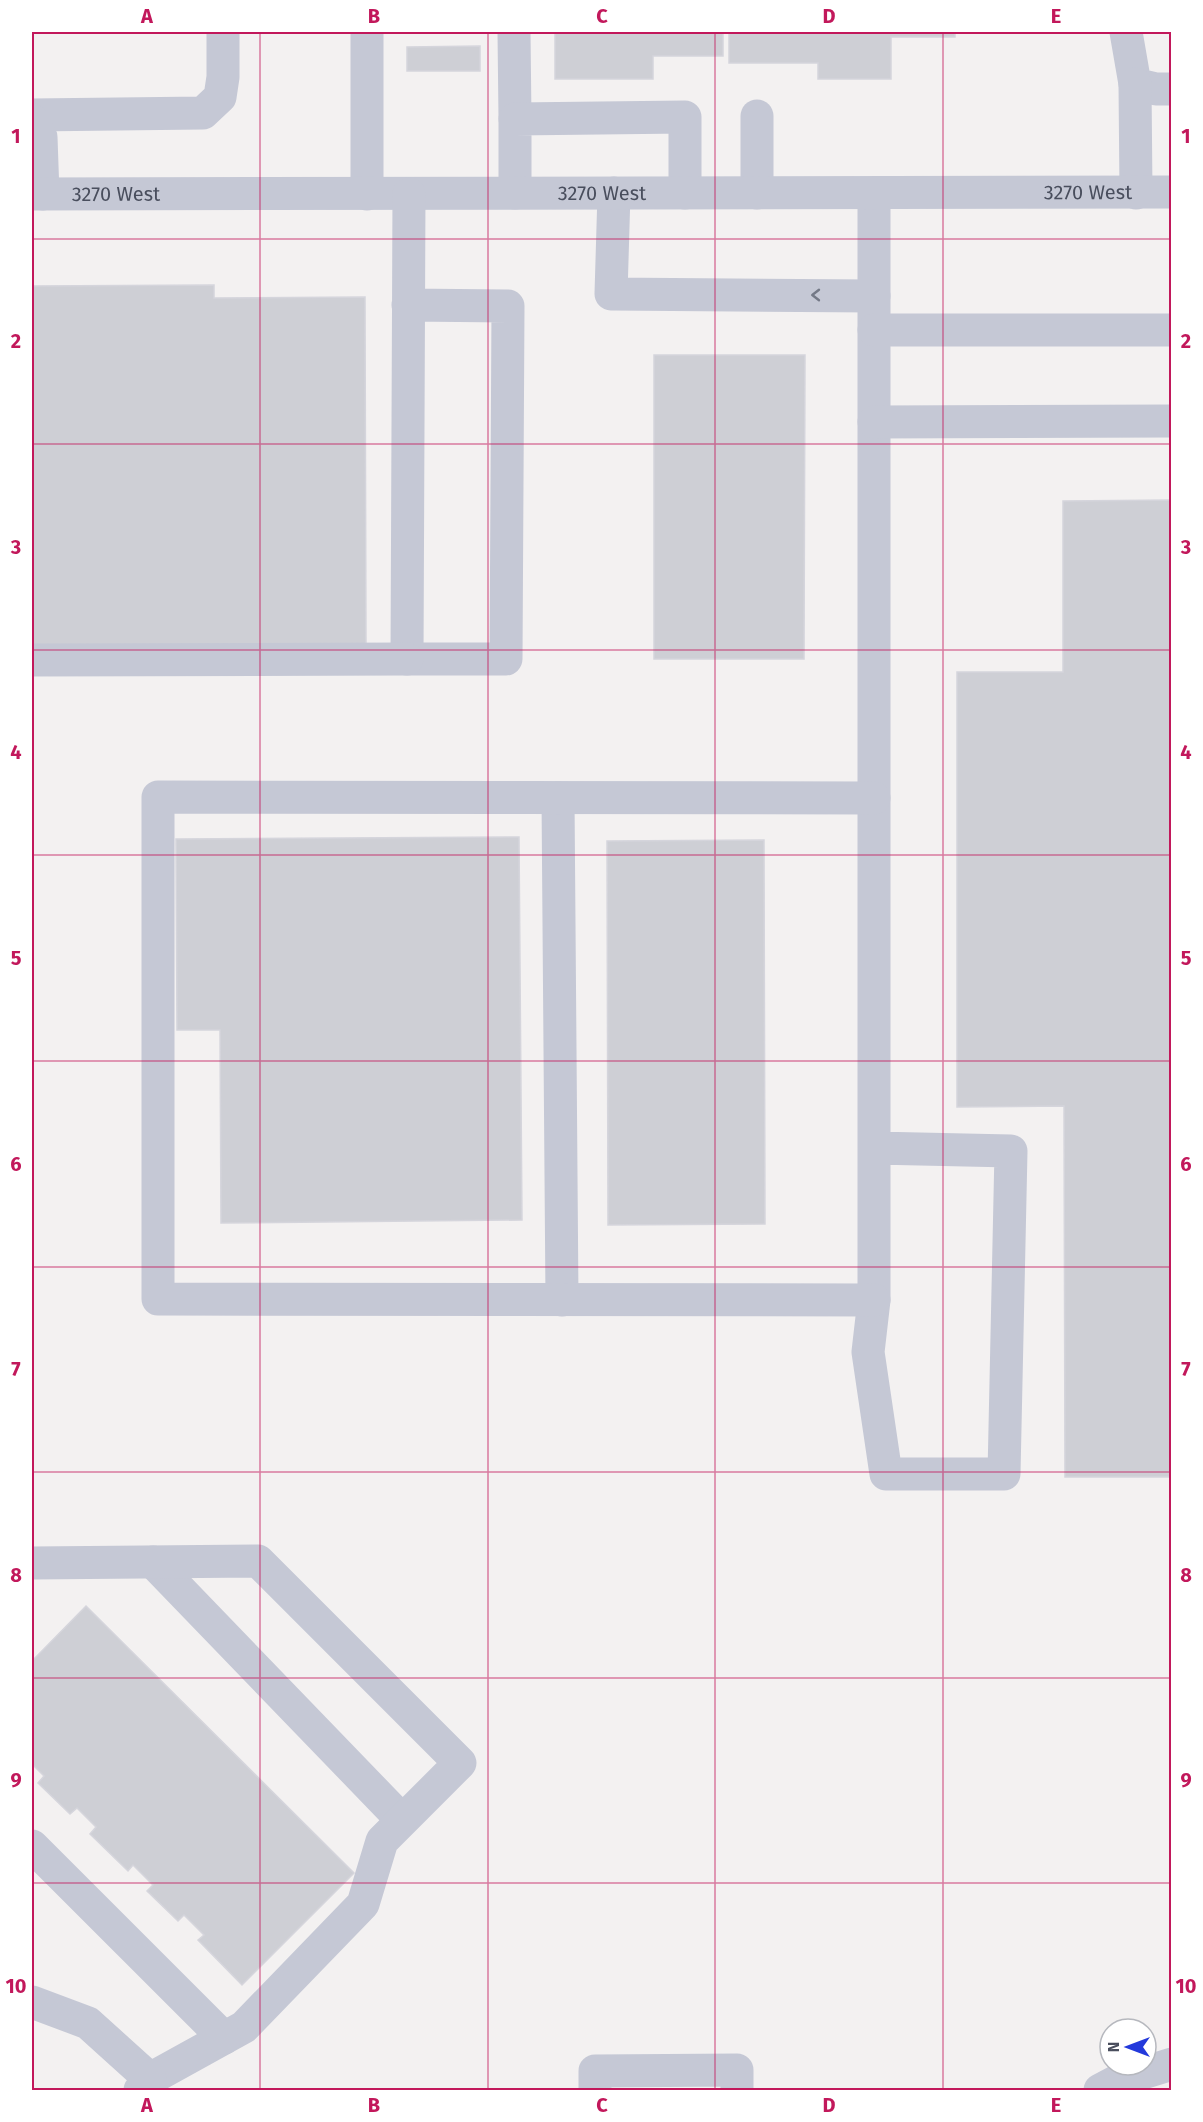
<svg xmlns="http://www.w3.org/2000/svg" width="1203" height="2122" viewBox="0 0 1203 2122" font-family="'Fira Sans',sans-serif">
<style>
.building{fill:#cecfd5;stroke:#d5d5dc;stroke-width:1.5}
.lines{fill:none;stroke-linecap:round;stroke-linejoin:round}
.minor{stroke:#c5c8d5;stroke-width:33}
.oneway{stroke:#747987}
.grid{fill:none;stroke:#c2185b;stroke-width:1.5;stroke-opacity:0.55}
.labels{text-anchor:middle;stroke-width:6;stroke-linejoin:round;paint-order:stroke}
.street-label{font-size:20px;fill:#494e5d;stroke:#fff}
.neatline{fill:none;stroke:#c2185b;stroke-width:2}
.grid-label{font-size:20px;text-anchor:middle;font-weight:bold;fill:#c2185b}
</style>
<rect width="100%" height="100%" fill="#f3f1f1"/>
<path class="building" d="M555 32H723V56H653V79H555Z
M729 32H955V37H891V79H818V63H729Z
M480 46V71H407V47Z
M214 285V298L365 297 366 645 32 658V286Z
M654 355H805L804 659H654Z
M1172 500V1477H1065L1064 1106 957 1107V672H1063V501Z
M519 837 522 1220 221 1223 220 1030H177L176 839Z
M764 840 765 1224 608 1225 607 841Z
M86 1606 354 1873 242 1985 198 1940 204 1935 184 1915 178 1921 147 1891 153 1885 133 1865 128 1871 90 1834 96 1827 77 1808 70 1814 38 1783 44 1776 32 1764V1661Z
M578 2089V2090H433Z"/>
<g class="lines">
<g class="minor">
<path d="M367 32V194"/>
<path d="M514 32 515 119"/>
<path d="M1126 32 1135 84 1156 89H1172"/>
<path d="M1135 84 1136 193"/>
<path d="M32 115 203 113 220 97 223 77V32"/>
<path d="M757 116V193"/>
<path d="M32 120 41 137 43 194"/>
<path d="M515 193V119L685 117V193"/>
<path d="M614 193 611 294 874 296"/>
<path d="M874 193V1300L868 1352 886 1474H1004L1011 1151 874 1148"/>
<path id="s1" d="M32 194 1172 192"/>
<path d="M408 305 508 306 506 659H407L409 194"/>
<path d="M874 330H1172"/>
<path d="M874 422 1172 421"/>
<path d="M32 660 407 659"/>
<path d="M558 798 562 1300"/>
<path d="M874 798 158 797V1299L874 1300"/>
<path d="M153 1562 402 1820"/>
<path d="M32 1563 258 1561 460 1763 382 1841 363 1904 244 2027 150 2079 140 2090"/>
<path d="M32 1846 224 2038"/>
<path d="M32 2002 88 2023 150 2079"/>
<path d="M595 2090V2071L737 2070V2090"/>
<path d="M1100 2090 1117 2081 1172 2064"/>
</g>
</g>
<defs><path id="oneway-chevron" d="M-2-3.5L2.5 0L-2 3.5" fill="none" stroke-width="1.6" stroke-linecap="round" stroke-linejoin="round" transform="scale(1.5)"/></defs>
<use class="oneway" href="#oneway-chevron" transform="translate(816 295) rotate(-180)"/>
<path class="grid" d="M260 32V2090M488 32V2090M715 32V2090M943 32V2090M32 239H1172M32 444H1172M32 650H1172M32 855H1172M32 1061H1172M32 1267H1172M32 1472H1172M32 1678H1172M32 1883H1172"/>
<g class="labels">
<g class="street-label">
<text dy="7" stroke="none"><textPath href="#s1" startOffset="570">3270 West</textPath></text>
<text dy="7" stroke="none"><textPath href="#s1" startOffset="1056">3270 West</textPath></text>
<text dy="7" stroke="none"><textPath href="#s1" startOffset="84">3270 West</textPath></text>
</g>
</g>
<rect width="1203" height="2122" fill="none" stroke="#ffffff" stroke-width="66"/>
<g transform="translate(1128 2047) rotate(270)"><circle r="28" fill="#ffffff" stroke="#b6b8be" stroke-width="1.5"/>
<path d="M0-4.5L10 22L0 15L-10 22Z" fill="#2339db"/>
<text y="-9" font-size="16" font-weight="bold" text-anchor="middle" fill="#494e5d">N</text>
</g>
<rect x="33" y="33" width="1137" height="2056" class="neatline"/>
<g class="grid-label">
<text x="147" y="23">A</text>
<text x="374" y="23">B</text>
<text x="602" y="23">C</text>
<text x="829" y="23">D</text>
<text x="1056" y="23">E</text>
<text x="16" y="143">1</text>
<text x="1186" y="143">1</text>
<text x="16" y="348">2</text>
<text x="1186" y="348">2</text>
<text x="16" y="554">3</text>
<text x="1186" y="554">3</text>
<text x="16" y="759">4</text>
<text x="1186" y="759">4</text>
<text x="16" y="965">5</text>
<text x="1186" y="965">5</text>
<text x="16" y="1171">6</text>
<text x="1186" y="1171">6</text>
<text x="16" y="1376">7</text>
<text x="1186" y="1376">7</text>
<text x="16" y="1582">8</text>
<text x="1186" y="1582">8</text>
<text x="16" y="1787">9</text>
<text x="1186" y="1787">9</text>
<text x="16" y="1993">10</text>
<text x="1186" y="1993">10</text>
<text x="147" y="2112">A</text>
<text x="374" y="2112">B</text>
<text x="602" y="2112">C</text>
<text x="829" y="2112">D</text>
<text x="1056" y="2112">E</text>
</g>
</svg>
